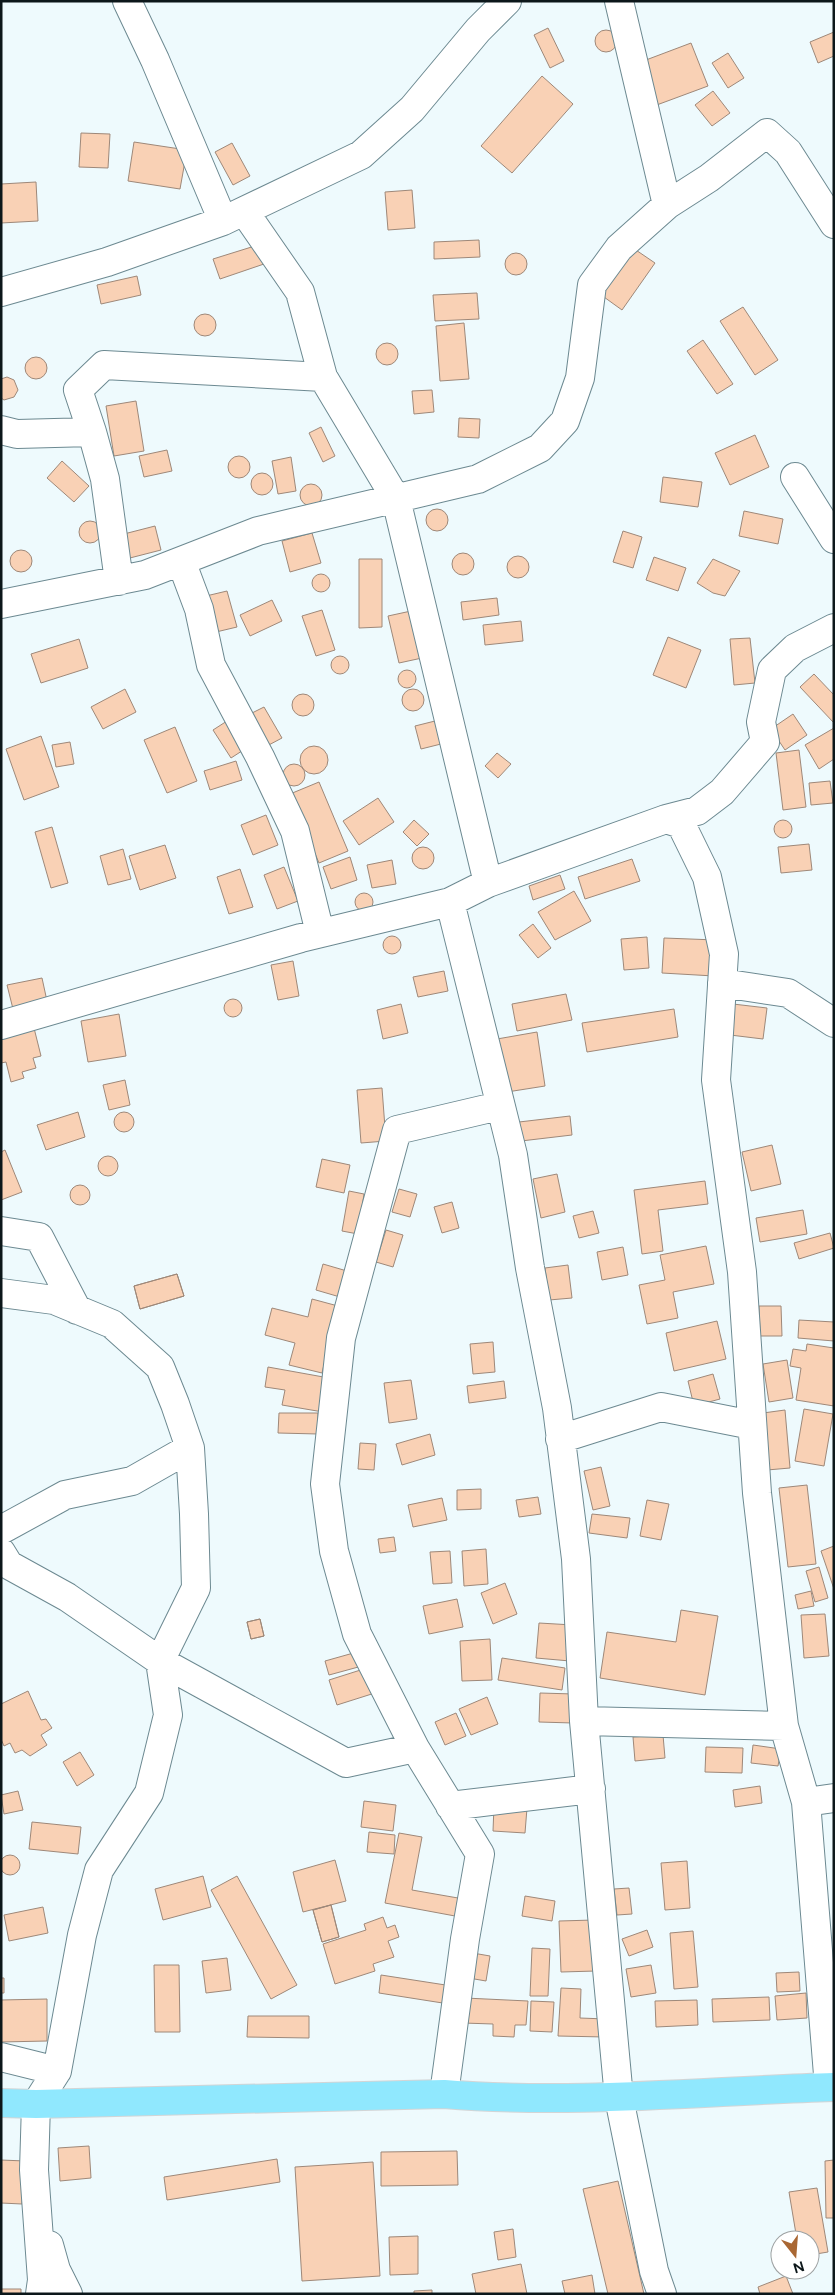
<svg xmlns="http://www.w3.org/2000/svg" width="835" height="2295" viewBox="0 0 835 2295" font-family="Figtree,sans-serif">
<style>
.building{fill:#f9d1b5;stroke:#9e8879}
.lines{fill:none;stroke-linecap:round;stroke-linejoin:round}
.minor-casing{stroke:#6c8991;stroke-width:30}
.trunk-casing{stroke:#d3d5d6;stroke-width:30}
.minor{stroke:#fff;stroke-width:28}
.trunk{stroke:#90e8fe;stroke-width:28}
</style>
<rect width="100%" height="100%" fill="#eefafd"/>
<path class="building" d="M548 28 564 61 550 68 534 35Z
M595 41a11 11 0 1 1 22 0a11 11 0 1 1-22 0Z
M834 32V56L818 63 810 42Z
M691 43 708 86 654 106 638 63Z
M728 53 744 78 728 88 712 63Z
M542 76 573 104 512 173 481 146Z
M713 91 730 113 712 126 695 105Z
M81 133 110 134 108 168 79 167Z
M134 142 187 150 180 189 128 181Z
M232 143 250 176 233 185 215 152Z
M36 182 38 221 1 223V184Z
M412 190 415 228 388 230 385 192Z
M479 240 480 257 434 259V242Z
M258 245 264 264 220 279 213 259Z
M630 246 655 263 622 310 597 292Z
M505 264a11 11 0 1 1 22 0a11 11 0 1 1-22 0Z
M137 276 141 295 101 304 97 285Z
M477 293 479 319 435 321 433 295Z
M743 307 778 360 755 375 720 321Z
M194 325a11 11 0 1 1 22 0a11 11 0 1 1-22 0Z
M464 323 469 379 440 381 436 326Z
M703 340 733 384 717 394 687 351Z
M376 354a11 11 0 1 1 22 0a11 11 0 1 1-22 0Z
M25 368a11 11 0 1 1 22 0a11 11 0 1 1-22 0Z
M7 377 14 380 18 390 14 397 4 400 1 398V379Z
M432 390 434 412 414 414 412 391Z
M136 401 144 451 114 456 106 406Z
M459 418 480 419 479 438 458 437Z
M321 427 335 456 323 462 309 433Z
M755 435 769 467 730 485 715 453Z
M167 450 172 471 144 477 139 456Z
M228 467a11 11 0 1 1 22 0a11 11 0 1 1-22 0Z
M291 457 296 491 278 494 272 461Z
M62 461 89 486 74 502 47 478Z
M251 484a11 11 0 1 1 22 0a11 11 0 1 1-22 0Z
M663 477 702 482 698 507 660 502Z
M300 495a11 11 0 1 1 22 0a11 11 0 1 1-22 0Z
M426 520a11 11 0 1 1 22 0a11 11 0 1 1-22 0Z
M744 511 783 519 778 544 739 536Z
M79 532a11 11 0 1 1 22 0a11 11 0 1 1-22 0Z
M155 526 161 550 126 559 120 535Z
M623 531 642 537 633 568 613 562Z
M312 533 321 563 290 572 282 541Z
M10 561a11 11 0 1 1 22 0a11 11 0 1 1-22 0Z
M452 564a11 11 0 1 1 22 0a11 11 0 1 1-22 0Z
M507 567a11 11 0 1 1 22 0a11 11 0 1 1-22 0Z
M654 557 686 568 678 591 646 580Z
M359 559H382V627L359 628Z
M713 559 740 571 725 596 713 593 697 583Z
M312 583a9 9 0 1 1 18 0a9 9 0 1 1-18 0Z
M227 591 237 627 216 632 206 596Z
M497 598 499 615 463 620 461 602Z
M272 600 282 621 250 636 240 615Z
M322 610 335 650 316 656 302 616Z
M411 611 422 658 399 663 388 616Z
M521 621 523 641 485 645 483 625Z
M668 637 701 650 686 688 653 675Z
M750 638 755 683 734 685 730 639Z
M79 639 88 668 41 683 31 654Z
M331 665a9 9 0 1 1 18 0a9 9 0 1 1-18 0Z
M398 679a9 9 0 1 1 18 0a9 9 0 1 1-18 0Z
M814 674 834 695V723L800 687Z
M402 700a11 11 0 1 1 22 0a11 11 0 1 1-22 0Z
M125 689 136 712 103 729 91 707Z
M292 705a11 11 0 1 1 22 0a11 11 0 1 1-22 0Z
M264 707 282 738 265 747 248 715Z
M793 714 807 735 785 750 771 729Z
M443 719 449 742 421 749 415 726Z
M227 721 245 749 231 758 213 730Z
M175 727 197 781 167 793 144 740Z
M834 728V759L819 769 805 745Z
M41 736 59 787 24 800 6 749Z
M70 742 74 764 56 767 52 745Z
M300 760a14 14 0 1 1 28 0a14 14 0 1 1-28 0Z
M799 750 806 807 783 810 776 753Z
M497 753 511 764 498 778 485 766Z
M236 761 242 780 210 790 204 771Z
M283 775a11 11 0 1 1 22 0a11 11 0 1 1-22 0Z
M830 781 833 803 811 805 809 783Z
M319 782 348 851 319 863 290 794Z
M378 798 394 822 359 845 343 821Z
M266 815 278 845 253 855 241 825Z
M414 820 429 834 417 846 403 832Z
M774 829a9 9 0 1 1 18 0a9 9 0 1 1-18 0Z
M52 827 68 883 51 888 35 832Z
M809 844 812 870 781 873 778 847Z
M165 845 176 878 140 890 129 856Z
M412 858a11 11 0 1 1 22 0a11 11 0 1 1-22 0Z
M123 849 131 879 108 885 100 856Z
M350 857 357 880 331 889 323 867Z
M632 859 640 881 585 899 578 877Z
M392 860 396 884 372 888 367 865Z
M284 867 298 901 277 909 264 875Z
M240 869 253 907 229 914 217 877Z
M560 875 565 889 533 900 529 886Z
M574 891 591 921 555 940 538 912Z
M355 902a9 9 0 1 1 18 0a9 9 0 1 1-18 0Z
M533 924 551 948 538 958 519 935Z
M383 945a9 9 0 1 1 18 0a9 9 0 1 1-18 0Z
M647 937 649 968 624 970 621 939Z
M664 938 716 940 714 976 662 973Z
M293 961 299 996 278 1000 271 965Z
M444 971 448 991 418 997 413 977Z
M42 978 47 1001 13 1009 7 985Z
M566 994 572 1020 517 1031 512 1004Z
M224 1008a9 9 0 1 1 18 0a9 9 0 1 1-18 0Z
M401 1004 408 1033 383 1039 377 1010Z
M733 1004 767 1008 763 1039 730 1035Z
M674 1009 678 1037 587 1052 582 1023Z
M119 1014 126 1056 88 1062 81 1021Z
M34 1028 41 1056 33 1058 36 1068 22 1072 24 1078 11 1082 6 1062 1 1063V1036Z
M537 1032 545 1086 507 1092 497 1039Z
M125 1080 130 1105 109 1110 103 1085Z
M382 1088 386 1141 361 1143 357 1090Z
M78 1112 85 1137 46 1150 37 1125Z
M114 1122a10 10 0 1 1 20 0a10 10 0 1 1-20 0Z
M570 1116 572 1135 521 1141 519 1122Z
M772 1145 781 1184 751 1191 742 1152Z
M5 1150 22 1192 1 1200V1152Z
M98 1166a10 10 0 1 1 20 0a10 10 0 1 1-20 0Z
M322 1159 350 1165 344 1193 316 1187Z
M557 1174 565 1212 541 1218 533 1179Z
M705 1181 708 1204 658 1210 663 1251 642 1254 634 1190Z
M70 1195a10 10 0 1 1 20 0a10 10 0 1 1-20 0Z
M399 1189 417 1194 410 1217 392 1212Z
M349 1191 364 1194 358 1234 342 1231Z
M452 1202 459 1228 442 1233 434 1207Z
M803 1210 807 1234 760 1242 756 1218Z
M593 1211 599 1233 579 1238 573 1216Z
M386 1230 403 1235 393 1267 376 1262Z
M830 1233 834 1248 799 1259 794 1243Z
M706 1246 714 1284 673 1292 678 1318 647 1324 639 1285 665 1280 660 1255Z
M623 1247 628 1275 602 1280 597 1252Z
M323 1264 347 1271 340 1297 316 1290Z
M568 1265 572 1298 549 1300 545 1268Z
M177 1274 184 1296 140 1309 134 1286Z
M177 1274 184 1296 140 1309 134 1286Z
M312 1299 338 1306 322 1373 289 1365 295 1343 265 1335 272 1308 308 1317Z
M759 1306H781L782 1336H760Z
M799 1320 834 1322V1341L798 1338Z
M717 1321 726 1359 674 1371 666 1333Z
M493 1342 495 1372 473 1374 470 1344Z
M807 1344 834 1348V1406L796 1400 801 1368 790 1366 793 1349 806 1351Z
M787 1360 793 1398 769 1402 763 1364Z
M268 1367 329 1378 323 1412 282 1405 285 1390 265 1387Z
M713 1374 720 1399 694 1406 688 1381Z
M411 1380 417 1419 389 1423 384 1383Z
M504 1381 506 1398 469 1403 467 1386Z
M804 1409 833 1414 824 1466 795 1461Z
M785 1410 790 1468 767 1470 763 1413Z
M279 1413H318V1434L278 1433Z
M430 1434 435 1455 402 1465 396 1444Z
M360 1443 376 1444 374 1470 358 1469Z
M601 1467 610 1506 593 1510 584 1471Z
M807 1485 816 1564 788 1567 779 1488Z
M481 1489V1509L457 1510V1490Z
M538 1497 541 1514 519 1517 516 1500Z
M442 1498 447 1520 413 1527 408 1505Z
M647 1500 669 1504 661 1540 640 1536Z
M592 1514 630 1518 627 1538 589 1533Z
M394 1537 396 1551 380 1553 378 1539Z
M834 1546V1589L821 1551Z
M486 1549 488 1584 464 1586 462 1551Z
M450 1551 452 1583 433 1584 430 1552Z
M819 1567 828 1598 815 1602 806 1571Z
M505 1583 517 1614 493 1624 481 1593Z
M811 1591 814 1606 798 1609 795 1595Z
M457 1599 463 1627 429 1634 423 1606Z
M681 1610 718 1616 705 1695 600 1678 607 1632 676 1642Z
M825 1614 829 1656 804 1658 801 1615Z
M260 1619 264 1636 251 1639 247 1622Z
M260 1619 264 1636 251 1639 247 1622Z
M539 1623 573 1625 570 1661 536 1658Z
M490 1639 492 1680 462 1681 460 1641Z
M357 1652 362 1666 329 1675 325 1661Z
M502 1658 565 1668 562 1690 498 1680Z
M370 1667 378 1692 337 1705 329 1680Z
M28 1691 41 1720 46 1719 52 1728 41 1735 47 1745 30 1756 22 1750 15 1753 10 1743 4 1746 1 1739V1704Z
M540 1693 574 1694 573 1723 539 1722Z
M487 1697 498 1724 471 1735 459 1709Z
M456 1713 466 1736 445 1745 435 1722Z
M663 1735 665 1758 635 1761 633 1737Z
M753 1745 781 1749 778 1766 751 1763Z
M706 1747 743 1748 742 1773 705 1772Z
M80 1752 94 1775 77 1786 63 1762Z
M760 1786 762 1803 735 1807 733 1790Z
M18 1791 23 1810 4 1814 1 1795Z
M364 1801 396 1805 393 1831 361 1827Z
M494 1806 527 1808 525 1833 493 1831Z
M32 1822 81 1827 78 1854 29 1849Z
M369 1832 395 1835 394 1854 367 1852Z
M399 1833 422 1837 412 1890 458 1898 455 1916 385 1903Z
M0 1865a10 10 0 1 1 20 0a10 10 0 1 1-20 0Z
M335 1860 346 1901 303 1912 293 1872Z
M687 1861 690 1908 665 1910 661 1863Z
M203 1876 211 1907 163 1920 155 1889Z
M237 1876 297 1985 271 1999 211 1890Z
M629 1888 632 1914 617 1915 614 1889Z
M525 1896 555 1901 552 1921 522 1916Z
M331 1905 339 1937 322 1942 313 1910Z
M331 1905 339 1937 322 1942 313 1910Z
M43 1907 48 1933 9 1941 4 1915Z
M383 1917 387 1928 395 1925 399 1937 388 1941 394 1957 373 1964 375 1971 335 1984 323 1944 366 1930 364 1924Z
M594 1920 596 1971 561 1972 559 1921Z
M647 1930 653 1947 629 1956 622 1939Z
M693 1931 698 1987 674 1989 670 1933Z
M532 1948 550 1949 548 1996H530Z
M467 1952 490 1956 486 1981 463 1977Z
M227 1958 231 1990 206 1993 202 1961Z
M154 1965H179L180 2032H155Z
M651 1965 656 1993 631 1997 626 1969Z
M799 1972 800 1991 777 1992 776 1973Z
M381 1975 452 1986 449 2004 379 1993Z
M1 1978H4V1993H1Z
M561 1988 581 1989 580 2018 606 2019 605 2037 558 2036Z
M806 1993 807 2018 777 2020 775 1996Z
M769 1997 770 2020 713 2022 712 1999Z
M465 1998 528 2001 526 2025H515L514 2037 493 2036V2024L463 2023Z
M47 1999V2041L1 2042V2000Z
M697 2000 698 2025 656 2027 655 2001Z
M531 2001 554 2002 552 2032 530 2031Z
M248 2016H309V2038L247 2037Z
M89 2146 91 2178 60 2181 58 2148Z
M457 2151 458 2185 381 2186V2152Z
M277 2159 280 2182 167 2200 164 2177Z
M1 2160 25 2161 22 2204 1 2203Z
M834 2160V2218H826L825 2161Z
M373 2162 380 2276 302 2281 295 2167Z
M618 2181 644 2294H608L583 2189Z
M817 2188 828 2252 810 2255V2240H797L789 2192Z
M513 2229 516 2257 498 2260 494 2232Z
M418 2236V2274L390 2275 389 2237Z
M521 2264 527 2294H476L472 2274Z
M592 2275 595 2294H565L562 2281Z
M786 2276 793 2294H760L758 2287Z
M1 2289H21V2294H1Z
M432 2290V2294H414V2291Z"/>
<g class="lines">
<g class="minor-casing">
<path id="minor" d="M127 1 155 60 223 221
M619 1 667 205
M244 211 300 292 323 377 396 499 488 883
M1 292 107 262 223 221 361 155 412 109 478 30 507 1
M1 430 17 434 92 432 105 479 119 581
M92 432 78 390 104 365 323 377
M795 477 834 539
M181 561 199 609 211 665 260 757 295 831 320 933
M1 604 145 575 258 531 478 479 540 448 565 421 580 378 592 285 619 248 667 205 709 178 767 133 788 152 834 224
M666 819 681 824 707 877 724 954 716 1080 742 1272 757 1493 784 1726 806 1802 829 2087
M450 902 513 1155 530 1268 557 1408 576 1559 584 1721 619 2098 654 2271 662 2294
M722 983 788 993 834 1023
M1 1025 301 938 450 902 488 883 666 819 697 811 722 792 765 742 761 722 772 670 795 648 834 628
M1 1231 39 1237 77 1310
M1 1293 54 1300 112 1324 160 1367 175 1404 190 1448 194 1514 196 1588 160 1661 168 1715 149 1793 99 1870 82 1935 57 2071 36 2104 34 2170 42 2280 40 2294
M560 1439 661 1407 752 1425
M1 1530 65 1495 132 1481 190 1448
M1 1552 9 1565 67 1597 160 1661 346 1763 415 1748
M584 1721 784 1726
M806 1802 834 1798
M450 1806 591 1789
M1 2057 57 2071
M444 2094 465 1939 480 1854 415 1748 357 1634 334 1551 325 1484 341 1338 397 1130 499 1106
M49 2245 56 2270 68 2294"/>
</g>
<g class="trunk-casing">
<path id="trunk" d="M1 2103 36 2104 444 2094C574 2105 704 2091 834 2087"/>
</g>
<use href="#minor" class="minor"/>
<use href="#trunk" class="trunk"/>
</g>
<rect width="835" height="2295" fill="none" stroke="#0c171a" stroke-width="5"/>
<g transform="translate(795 2255) rotate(163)"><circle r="24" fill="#ffffff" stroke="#9ea2a3"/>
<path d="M0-4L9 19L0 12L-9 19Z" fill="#a96733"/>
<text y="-8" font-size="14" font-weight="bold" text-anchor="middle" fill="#0c171a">N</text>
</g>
</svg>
